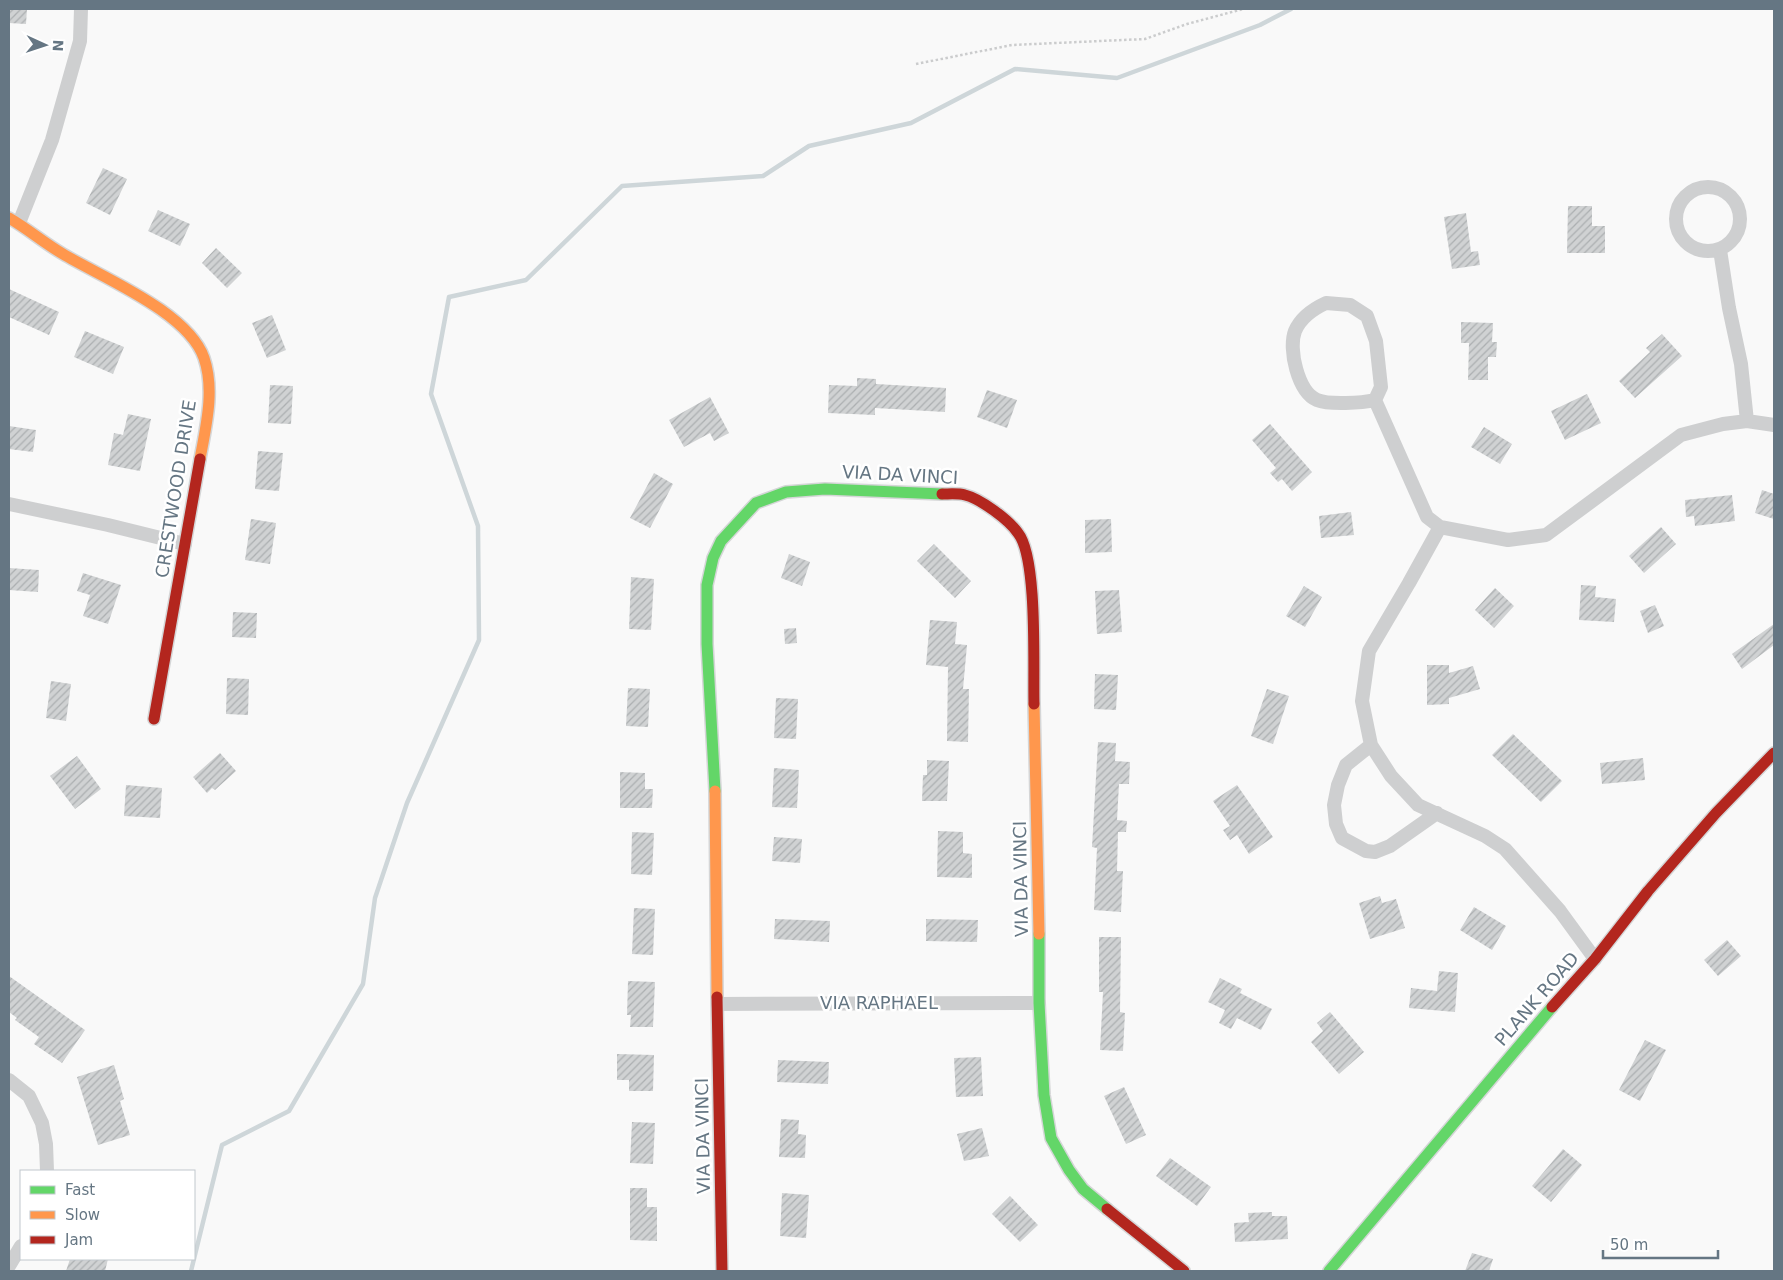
<svg xmlns="http://www.w3.org/2000/svg" width="1783" height="1280" viewBox="0 0 1783 1280" font-family="'DejaVu Sans',sans-serif">
<style>
.lines{fill:none;stroke-linecap:round;stroke-linejoin:round}
.stream{stroke:#ced6d9;stroke-width:4.5}
.building{fill:url(#building-hatch)}
.fast-casing{stroke:#d5d6d7;stroke-width:14}
.slow-casing{stroke:#d5d6d7;stroke-width:14}
.jam-casing{stroke:#d5d6d7;stroke-width:14}
.path{stroke:#cbcccd;stroke-width:2.5;stroke-dasharray:2.5 2.5;stroke-linecap:butt}
.street{stroke:#cecfd0;stroke-width:14}
.fast{stroke:#63d668;stroke-width:11}
.slow{stroke:#ff974d;stroke-width:11}
.jam{stroke:#b3261e;stroke-width:11}
.labels{text-anchor:middle;stroke-width:5;stroke-linejoin:round;paint-order:stroke}
.street-label{font-size:18px;fill:#657683;stroke:#fff}
</style>
<defs>
<pattern id="building-hatch" width="6" height="6" patternUnits="userSpaceOnUse" patternTransform="scale(1.25)"><rect width="6" height="6" fill="#d0d2d3"/><path d="M-1 1l2-2M0 6l6-6M5 7l2-2" fill="none" stroke="#acafb1"/></pattern>
</defs>
<rect width="100%" height="100%" fill="#f9f9f9"/>
<g class="lines">
<path class="stream" d="M191 1271 222 1145 289 1111 363 984 375 898 407 803 479 640 478 526 431 394 449 297 526 280 622 186 763 176 809 146 911 123 1015 69 1117 78 1260 25 1291 9"/>
</g>
<path class="building" d="M9 9H27L26 24 9 23Z
M103 168 127 179 110 215 86 203Z
M1568 206H1592V226H1605V253H1567Z
M158 210 190 224 180 246 148 231Z
M1466 213 1471 252 1478 251 1480 265 1452 269 1444 217Z
M216 248 242 273 227 288 202 263Z
M9 289 59 312 49 335 9 317Z
M272 315 286 350 267 358 252 323Z
M1461 322 1493 323 1492 342H1497L1496 357H1488V380H1468L1469 343H1461Z
M85 331 124 347 113 374 74 357Z
M1662 334 1682 356 1635 398 1619 381 1650 352 1646 348Z
M857 378 876 379V384L946 388 945 412 875 408V415L828 413 829 385 857 386Z
M270 385 293 386 291 424 268 423Z
M987 390 1017 400 1007 428 977 417Z
M1587 394 1601 423 1565 440 1551 411Z
M710 397 729 433 714 441 710 433 684 447 669 420Z
M128 414 151 419 140 471 108 465 114 433 123 435Z
M1270 424 1312 472 1292 491 1282 479 1278 482 1270 473 1276 468 1252 440Z
M9 426 36 430 33 452 9 449Z
M1484 427 1512 444 1500 464 1471 447Z
M258 451 283 453 279 491 255 489Z
M654 473 673 484 650 528 630 518Z
M1762 490 1774 494V519L1755 513Z
M1732 495 1735 521 1695 526 1694 516 1686 517 1685 500Z
M1351 512 1354 535 1321 538 1319 516Z
M251 519 276 523 270 564 245 560Z
M1111 519 1112 552 1085 553V520Z
M1661 527 1676 544 1644 573 1629 556Z
M934 544 971 581 955 598 917 561Z
M789 554 810 562 802 586 781 578Z
M9 568 39 570 38 592 9 590Z
M83 573 121 585 108 624 83 616 90 595 77 591Z
M631 577 654 579 651 630 629 629Z
M1581 585 1596 586 1595 597 1616 599 1614 622 1579 620Z
M1304 586 1322 597 1305 627 1286 616Z
M1495 588 1514 606 1494 628 1475 610Z
M1119 590 1122 632 1097 634 1095 591Z
M1655 605 1664 626 1648 633 1640 611Z
M233 612 257 613 256 638 232 637Z
M930 620 957 622 955 644 967 645 963 689H969L968 742 947 741 948 667 926 665Z
M1774 624V645L1742 669 1732 654Z
M796 628 797 643 785 644 784 629Z
M1427 665H1449V673L1473 666 1480 689 1449 698V704L1427 705Z
M1095 674 1118 675 1116 710 1094 709Z
M227 678 249 679 248 715 226 714Z
M51 681 71 684 66 721 46 718Z
M628 688 650 689 648 727 626 726Z
M1267 689 1289 696 1273 744 1251 736Z
M776 698 798 699 796 739 774 738Z
M1513 734 1562 781 1541 802 1492 755Z
M1098 742 1116 743 1115 761 1130 762 1129 784H1119L1117 820 1127 821 1126 832H1118L1117 871H1123L1121 912 1094 910 1097 848 1092 847Z
M220 753 236 771 215 790 212 788 207 793 193 777Z
M77 756 101 789 75 809 50 776Z
M1643 758 1645 780 1602 784 1600 763Z
M927 760 949 761 947 801H922L923 775H927Z
M774 768 799 770 797 808 772 807Z
M620 772 645 773V789H653L652 808H620Z
M126 785 162 788 160 818 124 816Z
M1237 785 1273 837 1249 854 1237 835 1230 840 1223 830 1230 826 1213 801Z
M938 831 963 832V853L972 854V878L937 877Z
M632 832 654 833 652 875 631 874Z
M774 837 802 839 800 863 772 861Z
M1380 896 1382 903 1396 899 1405 928 1370 939 1359 903Z
M1474 907 1506 926 1492 950 1460 930Z
M634 908 655 909 653 955 632 954Z
M775 919 830 921 829 942 774 939Z
M926 919 978 920 977 942 926 941Z
M1099 937H1121L1120 1012 1125 1013 1123 1051 1100 1050 1103 992H1099Z
M1727 940 1741 956 1718 976 1704 960Z
M1439 971 1458 973 1455 1012 1409 1008 1411 988 1437 991Z
M9 976 85 1030 62 1063 34 1044 39 1037 15 1020 17 1018 9 1012Z
M1220 978 1242 989 1240 993 1272 1009 1261 1030 1237 1018 1231 1029 1219 1023 1225 1010 1208 1002Z
M628 981 655 982 653 1027H630L631 1015H627Z
M1330 1012 1364 1052 1339 1074 1311 1042 1323 1031 1317 1023Z
M1645 1040 1666 1050 1640 1101 1619 1090Z
M617 1054 654 1055 653 1091H629V1080H617Z
M981 1057 983 1096 956 1097 954 1058Z
M778 1060 829 1062 828 1084 777 1082Z
M114 1065 124 1099 120 1101 130 1135 98 1145 77 1077Z
M1124 1087 1146 1135 1126 1144 1104 1096Z
M781 1119 799 1120 798 1134 806 1135 805 1158 779 1157Z
M632 1122 655 1123 653 1164 630 1163Z
M982 1128 989 1156 964 1161 957 1134Z
M1563 1149 1582 1165 1551 1202 1532 1186Z
M1170 1158 1211 1187 1197 1206 1156 1176Z
M630 1188H647V1207H657V1241L630 1240Z
M782 1193 809 1195 806 1238 780 1236Z
M1010 1196 1038 1225 1020 1242 992 1214Z
M1272 1212V1216H1287L1288 1239 1235 1242 1234 1223 1249 1222 1248 1213Z
M1472 1253 1493 1259 1489 1271H1465Z
M70 1259H108L105 1271H66Z"/>
<g class="lines">
<g class="fast-casing">
<path id="fast" d="M715 791 707 644V585L713 558 721 541 756 503 786 492 825 489 942 494
M1039 934V1003L1044 1095 1051 1138 1069 1170 1083 1189 1107 1209
M1329 1271 1552 1007"/>
</g>
<g class="slow-casing">
<path id="slow" d="M9 218C28 229 44 243 63 254 103 278 188 312 204 358 215 390 206 426 200 459
M1034 704 1039 934
M715 791 717 997"/>
</g>
<g class="jam-casing">
<path id="jam" d="M942 494C949 494 958 493 965 495 981 499 1009 520 1018 533 1038 558 1033 668 1034 704
M154 719 200 459
M717 997 722 1271
M1552 1007 1595 959 1648 891 1716 813 1774 753
M1107 1209 1184 1271"/>
</g>
<path class="path" d="M916 64 1012 45 1145 39 1187 24 1243 9"/>
<path class="street" d="M1676 219a32 32 0 1 1 64 0a32 32 0 1 1-64 0Z
M19 223 52 140 80 41 81 9
M1720 250 1729 308 1741 364 1747 421
M1326 303 1350 305 1367 316 1376 341 1381 387 1375 400C1362 403 1329 405 1317 400 1298 392 1288 349 1295 331 1301 317 1313 309 1326 303Z
M1375 400 1427 517 1440 527 1508 540 1546 535 1681 435 1723 424 1747 421 1774 425
M9 504 108 525 185 544
M1440 527 1409 583 1369 651 1362 701 1371 745 1391 776 1418 805 1485 836 1505 849 1560 911 1595 959
M1371 745 1346 765 1338 785 1334 805 1336 824 1342 838 1366 851 1375 852 1390 846 1437 813
M718 1004 1039 1003
M9 1080 29 1096 42 1123 46 1144 47 1171
M9 1266 21 1246"/>
<use href="#fast" class="fast"/>
<use href="#slow" class="slow"/>
<use href="#jam" class="jam"/>
</g>
<g class="labels">
<g class="street-label">
<text transform="translate(900 475) rotate(3)" y="6">VIA DA VINCI</text>
<text transform="translate(176 489) rotate(-81)" y="6">CRESTWOOD DRIVE</text>
<text transform="translate(1021 879) rotate(-91)" y="6">VIA DA VINCI</text>
<text transform="translate(1537 999) rotate(-49)" y="6">PLANK ROAD</text>
<text x="879" y="1009">VIA RAPHAEL</text>
<text transform="translate(703 1136) rotate(-91)" y="6">VIA DA VINCI</text>
</g>
</g>
<rect width="1783" height="1280" fill="none" stroke="#657683" stroke-width="20"/>
<rect x="20" y="1170" width="175" height="90" fill="#ffffff" stroke="#c1c8cd"/>
<rect x="30" y="1186" width="25" height="8" fill="#63d668" stroke="#c1c8cd"/>
<text x="65" y="1195" font-size="15" fill="#657683">Fast</text>
<rect x="30" y="1211" width="25" height="8" fill="#ff974d" stroke="#c1c8cd"/>
<text x="65" y="1220" font-size="15" fill="#657683">Slow</text>
<rect x="30" y="1236" width="25" height="8" fill="#b3261e" stroke="#c1c8cd"/>
<text x="65" y="1245" font-size="15" fill="#657683">Jam</text>
<g transform="translate(45 45) rotate(93)" stroke="#ffffff" stroke-width="4" paint-order="stroke">
<path d="M0-4L9 19L0 12L-9 19Z" fill="#657683"/>
<text y="-8" font-size="14" font-weight="bold" text-anchor="middle" fill="#657683">N</text>
</g>
<path d="M1603 1250v8h115v-8" fill="none" stroke="#657683" stroke-width="2.5"/>
<text x="1610" y="1250" font-size="15" fill="#657683" stroke="#ffffff" stroke-width="4" paint-order="stroke">50 m</text>
</svg>
